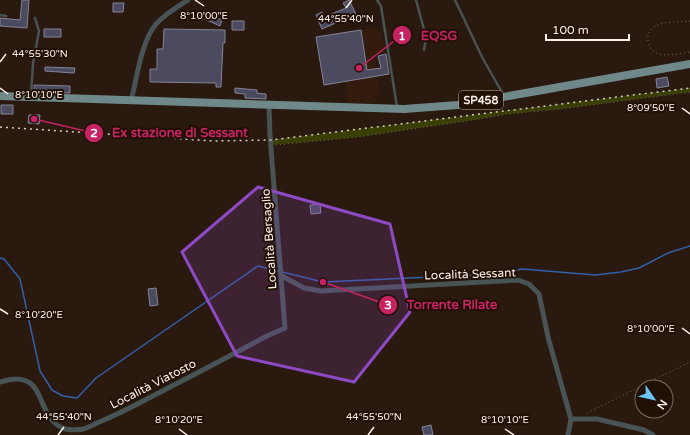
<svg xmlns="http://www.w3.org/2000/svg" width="690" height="435" viewBox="0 0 690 435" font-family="'Varela Round',sans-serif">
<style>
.built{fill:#331c0d}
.green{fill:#393f03}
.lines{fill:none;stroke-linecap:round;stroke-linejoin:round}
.stream{stroke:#325fa7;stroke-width:1.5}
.building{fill:#4b4a5f;stroke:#848399}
.path{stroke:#74655b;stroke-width:1;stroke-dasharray:1 3;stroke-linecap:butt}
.service{stroke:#475354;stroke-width:2.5}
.minor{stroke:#475354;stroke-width:5}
.primary{stroke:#6f888a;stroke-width:8}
.rail{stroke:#d8cbc4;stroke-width:1.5;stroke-dasharray:2 4;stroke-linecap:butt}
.marked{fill:#8e4ac5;fill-opacity:0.2;stroke:#8e4ac5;stroke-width:3;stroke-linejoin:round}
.ticks{fill:none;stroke:#fdf1ea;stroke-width:1.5}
.labels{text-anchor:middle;stroke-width:4;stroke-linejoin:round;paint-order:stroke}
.shield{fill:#201006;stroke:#bbaea6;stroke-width:1}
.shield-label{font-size:11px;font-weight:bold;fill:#fdf1ea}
.street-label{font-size:12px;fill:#fdf1ea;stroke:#201006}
.ticks-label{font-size:10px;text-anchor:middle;fill:#fdf1ea;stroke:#201006;stroke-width:4;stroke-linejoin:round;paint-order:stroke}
.leader{fill:none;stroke:#c52362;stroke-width:1.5}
.callout-dot{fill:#c52362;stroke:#201006;stroke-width:1.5}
.mark-label{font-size:12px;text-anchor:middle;font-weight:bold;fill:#fff}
.callout-label{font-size:13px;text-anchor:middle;font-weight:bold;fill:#c52362;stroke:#201006;stroke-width:4;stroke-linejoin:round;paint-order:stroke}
</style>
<rect width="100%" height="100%" fill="#2a190e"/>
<path class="built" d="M373 28 382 34 385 52 374 54 380 95 375 96 377 103H349L337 34Z"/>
<path class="green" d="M690 88V92L560 109 507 114 479 119 358 137 271 145V140Z"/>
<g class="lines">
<path class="stream" d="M0 258 4 259 20 279 40 371 52 390 63 396 77 398 96 378 258 266 323 282 496 274 522 269 595 275 621 272 639 268 668 253 690 246"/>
</g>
<path class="building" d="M22 0H29L27 28 0 26V18L20 20Z
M349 0 356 14 322 29 316 15 322 12 324 17 346 8 343 3Z
M113 3H124L123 12H113Z
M202 12 222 20 220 26 200 17Z
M232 21H244V30H232Z
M44 29H61V37H44Z
M164 29 225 30V43H223L221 87H216V83L150 82V69H157V49H163Z
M361 30 367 70 381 68 378 56 386 54 389 74 324 85 316 37Z
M45 67 75 68 74 73 45 71Z
M667 77 669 86 657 88 656 79Z
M34 85 70 86V93L34 92Z
M235 88 257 90V93L266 94V99L245 98V94L235 93Z
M1 105H13V114H1Z
M29 115H40L39 124 28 123Z
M320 204 321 213 311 214 310 205Z
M156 288 158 305 150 306 148 289Z
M431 425 433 435H424L422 427Z"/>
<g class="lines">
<path class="path" d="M690 21C679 22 663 21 654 27 649 30 647 36 648 41 651 61 676 54 690 52
M276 145 358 137 479 119 507 114 560 109 690 92
M587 413 690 362"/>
<path class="service" d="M377 0 381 6 397 107
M416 0 426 37 424 50
M455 0 482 57 504 96
M0 15 6 16
M31 95 33 63 39 31 35 18"/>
<path class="minor" d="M131 101C137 78 141 42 156 24 165 14 177 7 188 0
M282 276 304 288 321 291 518 280 529 284 539 294 548 337 571 419H597L644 430 653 435
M0 382C5 381 10 379 15 379 47 378 36 419 65 429 71 430 78 430 83 429 88 428 93 425 97 423 114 416 130 408 147 399 186 379 226 358 265 337L285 328 270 135 269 105
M568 435 571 419"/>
<path class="primary" d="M0 96 404 109 458 105 690 64"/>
<path class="rail" d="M0 127 214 141 271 140 690 88"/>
</g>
<path class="marked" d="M258 187 390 224 410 312 354 382 237 356 182 252Z"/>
<path class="ticks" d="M195 0 204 6M346 8 352 0M0 62 6 54M0 88 8 94M682 108 690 114M0 309 8 314M682 328 690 334M179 429 187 435M505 429 514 435M58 435 64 427M368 435 374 427"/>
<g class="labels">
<rect class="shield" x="459" y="91" width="44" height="18" rx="3"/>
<g class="shield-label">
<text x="481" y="104">SP458</text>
</g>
<g class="street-label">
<text transform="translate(269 239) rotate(-94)" y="4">Località Bersaglio</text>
<text transform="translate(470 274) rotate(-2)" y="4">Località Sessant</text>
<text transform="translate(153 384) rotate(-27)" y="4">Località Viatosto</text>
</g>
</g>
<g class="ticks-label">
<text x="204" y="19">8°10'00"E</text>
<text x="346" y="22">44°55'40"N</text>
<text x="40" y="57">44°55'30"N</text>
<text x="39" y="98">8°10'10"E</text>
<text x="651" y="111">8°09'50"E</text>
<text x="39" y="318">8°10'20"E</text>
<text x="651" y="332">8°10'00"E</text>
<text x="64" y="420">44°55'40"N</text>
<text x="374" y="420">44°55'50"N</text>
<text x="179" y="423">8°10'20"E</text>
<text x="505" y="423">8°10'10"E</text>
</g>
<path class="leader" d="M359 68L402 35M34 119L94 133M323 282L388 305"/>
<g class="callout-dot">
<circle cx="359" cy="68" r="4"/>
<circle cx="34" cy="119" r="4"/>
<circle cx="323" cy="282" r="4"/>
<circle cx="402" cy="35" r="10"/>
<circle cx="94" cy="133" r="10"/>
<circle cx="388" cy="305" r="10"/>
</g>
<g class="mark-label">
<text x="402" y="40">1</text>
<text x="94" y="137">2</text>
<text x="388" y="309">3</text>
</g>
<g class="callout-label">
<text x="439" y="40">EQSG</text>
<text x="180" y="137">Ex stazione di Sessant</text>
<text x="452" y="309">Torrente Rilate</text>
</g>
<g transform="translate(654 399) rotate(124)"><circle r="19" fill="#201006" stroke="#786a61"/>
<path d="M0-3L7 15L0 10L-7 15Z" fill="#6cc3f2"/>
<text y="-6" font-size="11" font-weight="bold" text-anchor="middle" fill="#fdf1ea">N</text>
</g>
<path d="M546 34v6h83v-6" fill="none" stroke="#fdf1ea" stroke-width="2"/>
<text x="552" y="34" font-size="12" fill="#fdf1ea" stroke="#201006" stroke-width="3" paint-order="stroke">100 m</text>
</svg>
